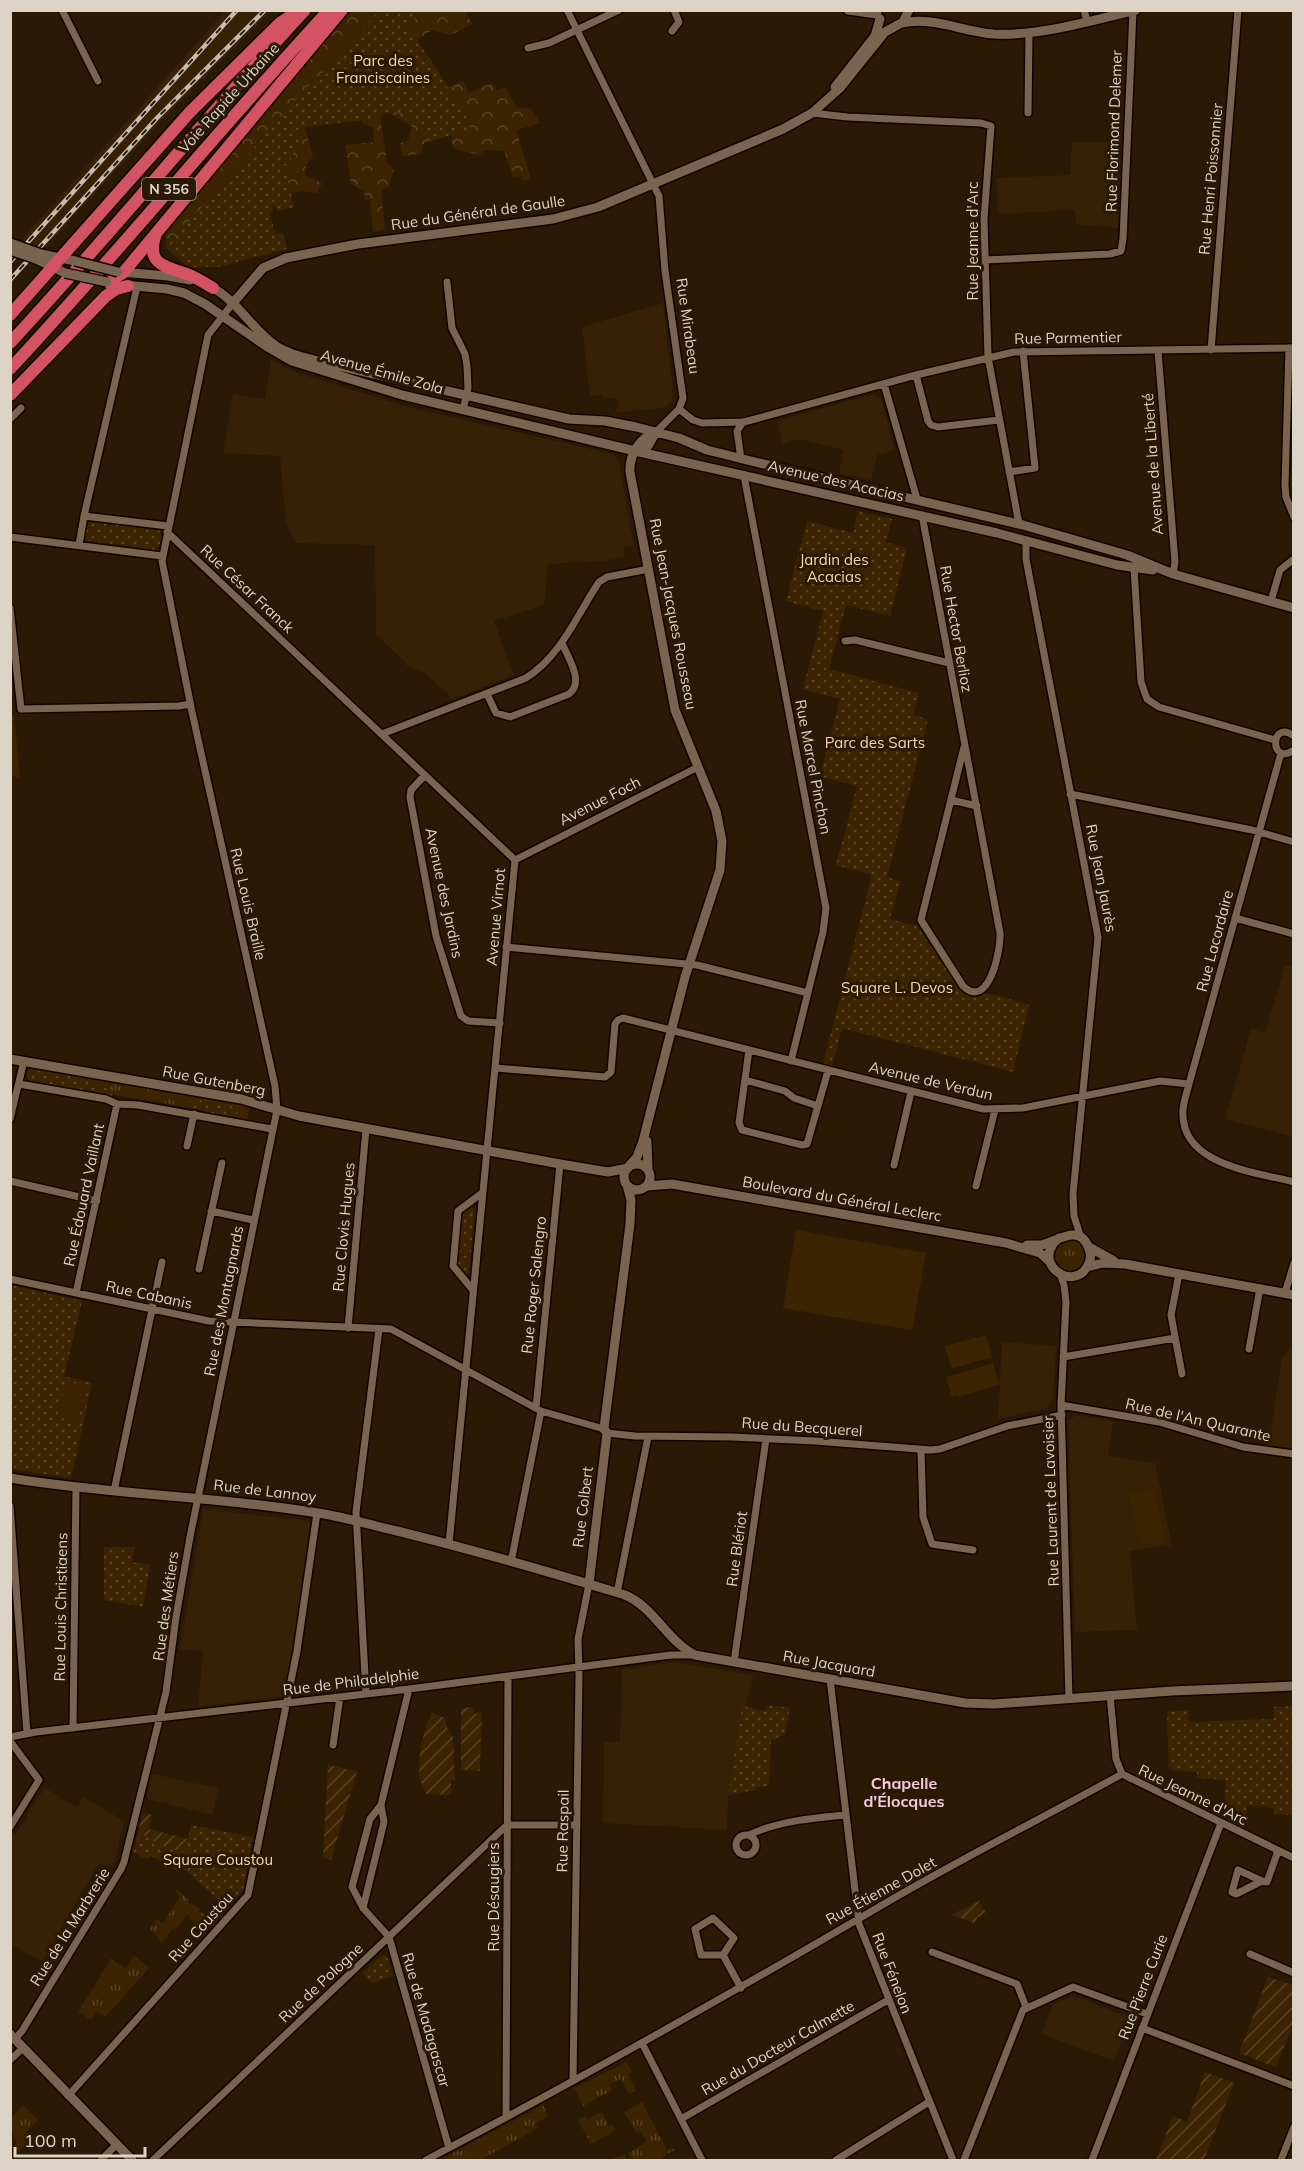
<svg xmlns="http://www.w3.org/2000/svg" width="1304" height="2171" viewBox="0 0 1304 2171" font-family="Mulish,sans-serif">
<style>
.built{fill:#362106}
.grass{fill:url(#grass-tufts)}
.forest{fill:url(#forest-crowns)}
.park{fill:url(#park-dots)}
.garden{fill:url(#garden-furrows)}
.pitch{fill:#3c2403}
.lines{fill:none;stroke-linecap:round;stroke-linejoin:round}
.street-casing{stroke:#110400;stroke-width:10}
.secondary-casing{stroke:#110400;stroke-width:12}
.highway-casing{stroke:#110400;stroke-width:15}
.street{stroke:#78644f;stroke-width:7}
.secondary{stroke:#78644f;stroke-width:9}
.highway{stroke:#d35362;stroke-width:12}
.rail-casing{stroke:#c7bbae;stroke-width:4.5}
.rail{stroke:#2a1905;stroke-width:2;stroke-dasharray:7;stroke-linecap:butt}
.secondary-bridge-casing{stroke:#110400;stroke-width:12;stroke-linecap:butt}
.secondary-bridge{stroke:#78644f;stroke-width:9}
.labels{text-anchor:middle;stroke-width:6;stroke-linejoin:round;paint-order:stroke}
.shield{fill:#2a1905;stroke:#a89b8d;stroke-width:1.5}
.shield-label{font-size:14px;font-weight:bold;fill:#ded3c7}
.park-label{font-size:15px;fill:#f6d6b4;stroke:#2a1905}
.street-label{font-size:15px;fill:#ded3c7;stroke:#2a1905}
.neighbourhood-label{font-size:16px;font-weight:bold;fill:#f6c9e1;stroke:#2a1905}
</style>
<defs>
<pattern id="grass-tufts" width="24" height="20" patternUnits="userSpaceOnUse" patternTransform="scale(1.5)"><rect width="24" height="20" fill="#3c2403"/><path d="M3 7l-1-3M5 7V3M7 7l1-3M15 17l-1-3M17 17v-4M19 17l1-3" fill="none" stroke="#584326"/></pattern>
<pattern id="forest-crowns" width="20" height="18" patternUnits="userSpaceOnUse" patternTransform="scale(1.5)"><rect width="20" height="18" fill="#3c2403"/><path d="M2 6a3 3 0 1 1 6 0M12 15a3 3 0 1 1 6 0" fill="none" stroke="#584326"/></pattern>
<pattern id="park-dots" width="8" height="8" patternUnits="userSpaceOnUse" patternTransform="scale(1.5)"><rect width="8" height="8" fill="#3c2403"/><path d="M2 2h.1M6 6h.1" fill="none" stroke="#584326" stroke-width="1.8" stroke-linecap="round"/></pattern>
<pattern id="garden-furrows" width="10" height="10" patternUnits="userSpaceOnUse" patternTransform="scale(1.5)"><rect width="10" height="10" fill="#3c2403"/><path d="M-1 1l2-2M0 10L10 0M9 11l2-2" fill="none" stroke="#584326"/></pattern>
</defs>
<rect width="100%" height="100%" fill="#2a1905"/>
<path class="built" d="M226 10 272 11 166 116 46 247 22 239Z
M1109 141H1121L1118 228 1076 224 1075 210 998 214 996 178 1070 175 1072 142H1109Z
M663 303 673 391 672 401 667 407 616 413 619 400 610 398 603 399 602 395 590 396 582 327Z
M271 360 294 372 412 408 613 454 618 458 634 546 623 548 625 557 604 561 548 564 544 605 494 621 514 675 453 699 425 673 408 667 404 661 376 635 375 545 295 543 286 524 280 456 223 453 233 394 265 399Z
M874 394 881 398 895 450 877 455 871 480 839 473 844 450 799 439 783 444 777 421Z
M1285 965 1293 967V1137L1225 1119 1251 1029 1265 1033Z
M1002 1342 1056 1346 1053 1400 1047 1408 998 1419Z
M1293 1347V1448L1269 1445 1282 1357Z
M1076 1415 1113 1421 1108 1456 1155 1463 1172 1545 1130 1551 1137 1630 1075 1632 1068 1421Z
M203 1509 311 1521 286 1696 198 1707 203 1652 180 1649Z
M675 1662 753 1675 746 1707 766 1711 768 1705 790 1708 785 1735 771 1740 769 1786 756 1787 755 1790 728 1795 727 1830 603 1823 604 1742H620L622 1669Z
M153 1774 218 1788 213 1815 147 1799Z
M45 1788 77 1807 83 1797 124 1821 113 1867 99 1863 42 1962 11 1944 10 1838 14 1833 16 1834 28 1816 26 1814Z
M1074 1996 1130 2018 1114 2061 1041 2034 1053 2004Z"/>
<path class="grass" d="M10 715H14L20 778 11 775Z
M30 1067 250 1104 247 1120 204 1112V1110L28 1080 27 1078Z
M1055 1255a16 16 0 1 1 32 0a16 16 0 1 1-32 0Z
M176 1889 189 1900 187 1902 190 1904 192 1903 200 1909 198 1912 201 1914 202 1912 210 1919 209 1921 211 1923 204 1931 190 1919 191 1917 187 1914 176 1930 174 1928 167 1936 169 1937 163 1940V1944L151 1930 149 1931 156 1919 163 1923 180 1896 175 1891Z
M134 1955 149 1968 105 2017 97 2011 91 2020 78 2012 111 1959 126 1968Z
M626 2062 632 2072 628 2074 636 2090 629 2094 621 2079 609 2084 612 2090 583 2106 574 2088Z
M642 2102 667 2150 673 2147 675 2150 662 2157 664 2160H607L624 2155 627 2159 630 2158 628 2153 646 2142 641 2131 636 2133 624 2112Z
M23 2105 38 2120 25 2133 31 2140 18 2152 13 2148 16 2143 11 2126V2118Z
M543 2105 548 2116 536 2123 538 2128 484 2158 476 2160H440Z
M602 2112 609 2127 613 2125 616 2130 591 2144 578 2120 585 2116 588 2119Z"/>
<path class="forest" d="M350 11H465L472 24 451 35 433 30 417 39 448 87 463 81 469 93 492 83 497 90 505 87 517 108H531L540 123 516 130 531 179 522 181 521 176 513 177 504 151 485 150 479 155 453 148 451 135 424 143 422 154 402 156 400 143 408 141 412 126 389 113 380 116 387 162 394 171 388 188 381 189 385 230 373 232 370 199 365 200 364 191 351 184 345 145 374 142 373 127 363 124 362 120 305 127 313 156 306 166 305 175 322 183 317 193 301 191 291 193 189 267C175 255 162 251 167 230Z"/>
<path class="park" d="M380 10 426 11 407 24 459 106 463 105 471 130 435 139C420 120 398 102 375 119L304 127 288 166 284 165 294 207 277 211 275 206H272L273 212H270L275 234 283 233 287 249 218 267H189L166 248 292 105Z
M858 511 892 519 886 542 907 548 890 616 846 605 829 669 919 693 913 715 928 719 887 877 900 881 890 919 917 926 961 990C973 999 975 994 988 994 1001 995 1017 1002 1029 1005L1013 1072 842 1028 832 1066 823 1064 872 875 836 865 857 786 819 776 817 774 821 771 840 699 803 689 823 611 786 601 807 521 853 533Z
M92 521 159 530C163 536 161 546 155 550L88 541 85 537 86 526 88 522Z
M33 1070C56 1074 100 1075 113 1096L30 1081V1076H27L28 1072Z
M195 1099 238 1107 236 1118 204 1112V1110L181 1106Z
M471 1206 475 1209 469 1272 466 1275 456 1264 460 1214Z
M11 1285 82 1301 64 1376 92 1383 71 1478 11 1469Z
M104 1547H135L132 1562 150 1565 143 1607 104 1600Z
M768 1705 790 1708 785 1735 771 1740 769 1786 756 1787 755 1790 728 1795 742 1706 766 1711Z
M1293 1706V1815L1274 1814V1808L1247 1805 1246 1817 1225 1813V1780L1197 1778V1772L1169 1770 1167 1712 1188 1710 1189 1722 1274 1719 1273 1707Z
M191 1825 253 1837 243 1890 227 1908 182 1867 178 1872 152 1856 147 1859 133 1852 138 1832 162 1846 185 1852Z
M381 1955 387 1956 393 1976 372 1983 363 1973Z"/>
<path class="garden" d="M472 1707 474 1714 482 1713 480 1771 461 1770V1708Z
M432 1713 445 1718 447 1728 453 1737 455 1780H451V1795L426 1794C424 1788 420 1781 419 1775 417 1760 424 1726 432 1713Z
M328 1765 357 1771 331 1860 323 1857Z
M143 1813 152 1815 149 1829 188 1839 185 1852 162 1846 138 1832Z
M979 1901 986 1913 978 1917 974 1923 951 1915Z
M1268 1977 1293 1985V2024L1276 2067 1239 2053Z
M1205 2072 1234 2083 1204 2160H1156L1173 2116 1187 2122Z"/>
<path class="pitch" d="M796 1230 926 1253 912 1330 783 1308Z
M986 1335 992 1357 951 1369 945 1346Z
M993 1363 999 1385 958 1397V1395L952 1397 946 1377Z
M66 1381 86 1386 77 1422 57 1417Z
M1154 1489 1166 1542 1140 1546 1128 1494Z"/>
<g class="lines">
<g class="street-casing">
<path id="street" d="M62 10 98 81
M567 10 659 196 665 271 683 398 679 409 656 432
M1084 10 1087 21
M672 31 679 22 674 10
M528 48 549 43 619 10
M812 113 847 117 981 123 991 126 984 219 988 357 1019 524
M1028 113 1029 32
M985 260 1110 254 1121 251 1123 239 1133 11
M447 282 452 328 465 354 467 366 468 388 463 410
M1289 348 1285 485 1286 497 1294 517
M1211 350 1238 10
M1158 351 1175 562 1173 574
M916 375 928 421 931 425 938 427 999 420
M884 384 917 499
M679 409 693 420 702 423 744 422 916 375 1014 352 1294 348
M10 419 21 408
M741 459 737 431 743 422
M1009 472 1035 468 1023 351
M744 476 826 908 823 932 791 1061
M922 515 1000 933C1001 949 989 1011 963 986L921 920 964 747
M84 516 168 526
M167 532 515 860 449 1544
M10 537 162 556
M1026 540V559L1098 937 1073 1194 1074 1216 1081 1238
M79 545 84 516 137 287
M1134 568 1141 682 1147 699 1159 707 1275 740
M1271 601 1280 570 1294 559
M10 608 21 709 179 706 190 704
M845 641 855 640 949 663
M487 694 496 713 510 717 569 694C585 682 568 658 562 643
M382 734 526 678C561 656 577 615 599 582L607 577 649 569
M1294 736C1270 718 1269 767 1294 750
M1281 753 1189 1084C1187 1093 1183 1102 1183 1111 1180 1165 1255 1172 1294 1182
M425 775 411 790 410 797 436 936 461 1016 468 1021 500 1023
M1070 794 1252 830 1294 842
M951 800 977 806
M515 860 698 767
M1235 918 1294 934
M506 947 697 965 808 993
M749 1050 739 1123 742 1130 802 1145 807 1144 828 1071
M496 1068 605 1077 611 1072 615 1024 618 1020 623 1018 983 1109 1023 1108 1160 1081 1189 1084
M745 1080 785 1091 794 1098 818 1106
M19 1084 106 1099 117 1104 138 1105 272 1129
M10 1119 24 1061
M187 1146 194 1114
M894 1165 911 1092
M10 1181 97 1201
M976 1186 995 1110
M211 1211 253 1220
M199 1269 222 1163
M1060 1274 1064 1285 1066 1302 1061 1405 1069 1699
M1179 1274 1171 1315 1182 1374
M10 1279 209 1321 391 1329 541 1411 604 1429
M472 1289 453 1266 458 1211 482 1193
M76 1293 117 1104
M1285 1293 1294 1263
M348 1328 366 1129
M1249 1349 1260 1288
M1063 1357 1175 1338
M1061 1405 1159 1422 1243 1447 1294 1454
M536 1408 560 1164
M607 1433 635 1436 732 1437 815 1441 931 1450 940 1449 1007 1426 1062 1415
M921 1450 923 1517 932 1544 973 1550
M114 1491 162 1262
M10 1506 27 1733
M511 1562 541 1411
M617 1593 648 1437
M734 1662 766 1439
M830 1679 859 1924 953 2160
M366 1694 356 1512 379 1329
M1110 1695 1116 1759 1122 1774 1294 1858
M73 1728 76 1487
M10 1737 36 1732 409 1689 671 1655H693
M10 1741 39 1780 10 1827
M333 1745 340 1697
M381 1805 370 1819 352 1887 363 1908 389 1937 449 2148
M736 1845a10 10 0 1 1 20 0a10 10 0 1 1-20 0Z
M749 1835C778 1821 813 1818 845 1815
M1262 1881 1238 1870 1232 1892 1236 1894 1262 1881 1267 1882 1278 1851
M363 1908 384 1822 381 1805 409 1689
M713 1918 734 1938 723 1955H701L695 1929Z
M932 1952 1017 1984 1026 2007
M1250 1954 1294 1973
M723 1955 741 1988
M1142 2028 1294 2086
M15 2039 22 2031 121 1869 124 1862 166 1692 176 1617 190 1537 277 1110 275 1086 192 712 162 561 208 335 233 303
M642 2043 702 2160
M10 2060 23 2048
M573 2080 579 1675 578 1639 589 1584
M68 2096 248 1895 297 1651 317 1513
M506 2117 508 1677
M681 2119 888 2000
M101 2160 116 2145
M153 2160 507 1825H577
M426 2160C576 2081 725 1997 872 1911 954 1862 1039 1820 1122 1774
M836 2160 929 2102
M964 2160 1023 2010 1073 1987 1147 2014
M1092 2160 1221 1823
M1281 2160 1294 2127"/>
</g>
<g class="secondary-casing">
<path id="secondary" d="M848 10 877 14
M902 23C932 16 964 32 994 34 1041 36 1090 21 1136 10
M835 87 875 36 880 19
M41 254 75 261
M36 259 65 273
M120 272 168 276 190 280
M124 285 167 289 184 293 205 304 266 346 292 361 402 395 635 451 997 533 1117 565 1153 570
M209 286C237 299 251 329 276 346 291 355 309 359 326 363L569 419 605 421 636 427 679 438 707 450 751 461 1023 525 1127 555 1173 574 1294 608
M233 303 263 268 286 258 358 244 553 219 598 207 783 129 812 113 840 88 885 32 903 22 909 10
M638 451 648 446 656 432
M10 1059 241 1099 299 1116 560 1164 608 1172 628 1168
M647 1141 648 1170
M624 1177a13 13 0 1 1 26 0a13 13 0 1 1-26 0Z
M629 1166 637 1157 643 1141 685 977 720 870 722 841 716 811 675 710 630 472C629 455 640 437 656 432
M647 1186 672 1184 1006 1243 1040 1253 1049 1261
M1027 1245C1031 1245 1036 1245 1041 1245 1057 1242 1080 1222 1089 1249 1091 1254 1091 1261 1087 1267 1071 1293 1030 1261 1059 1238
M1089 1247 1114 1261
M1087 1267 1103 1263 1125 1264 1294 1295
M10 1478C112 1495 216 1496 318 1513 344 1517 371 1525 397 1531 474 1550 550 1572 625 1595 654 1607 667 1641 695 1655L965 1703 994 1704 1172 1691 1294 1686
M589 1584 607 1433 604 1429 605 1420 630 1224 631 1200 627 1185
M10 2034 132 2160"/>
</g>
<g class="highway-casing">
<path id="highway" d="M155 237C146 265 167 267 187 274 197 278 205 283 213 288
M107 282 123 273 342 10
M10 315 190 112 280 23 298 11
M10 343C111 234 204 119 305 10
M10 369C119 252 220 128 329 10
M10 395 106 296 116 289 128 286"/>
</g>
<use href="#street" class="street"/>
<use href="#secondary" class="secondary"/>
<use href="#highway" class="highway"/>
<g class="rail-casing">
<path id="rail" d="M10 262 237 10
M10 280 157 118 265 10"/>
</g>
<use href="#rail" class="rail"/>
<g class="secondary-bridge-casing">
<path id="secondary-bridge" d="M10 243 41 254
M10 250 36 259
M75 261 118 272
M65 273 107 282"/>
</g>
<use href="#secondary-bridge" class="secondary-bridge"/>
</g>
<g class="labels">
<rect class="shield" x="142" y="178" width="54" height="22" rx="4.5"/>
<g class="shield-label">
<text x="169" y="194">N 356</text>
</g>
<g class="park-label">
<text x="383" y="66">Parc des<tspan x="383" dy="17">Franciscaines</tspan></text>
<text x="834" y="565">Jardin des<tspan x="834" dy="17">Acacias</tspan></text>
<text x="875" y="748">Parc des Sarts</text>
<text x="897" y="993">Square L. Devos</text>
<text x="218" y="1865">Square Coustou</text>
</g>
<g class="street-label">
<text transform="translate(229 98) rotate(-48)" y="5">Voie Rapide Urbaine</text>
<text transform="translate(1114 131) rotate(-88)" y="5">Rue Florimond Delemer</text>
<text transform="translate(1211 179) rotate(-85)" y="5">Rue Henri Poissonnier</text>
<text transform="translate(478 213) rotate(-8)" y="5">Rue du Général de Gaulle</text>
<text transform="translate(973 241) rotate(-90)" y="5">Rue Jeanne d'Arc</text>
<text transform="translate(688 326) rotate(82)" y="5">Rue Mirabeau</text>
<text transform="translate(1068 338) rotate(-1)" y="5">Rue Parmentier</text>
<text transform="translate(382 372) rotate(16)" y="5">Avenue Émile Zola</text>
<text transform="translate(1153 464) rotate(-94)" y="5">Avenue de la Liberté</text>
<text transform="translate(836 481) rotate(13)" y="5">Avenue des Acacias</text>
<text transform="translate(247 589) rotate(43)" y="5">Rue César Franck</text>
<text transform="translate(673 614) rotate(79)" y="5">Rue Jean-Jacques Rousseau</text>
<text transform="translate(956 629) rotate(80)" y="5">Rue Hector Berlioz</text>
<text transform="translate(813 767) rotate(79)" y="5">Rue Marcel Pinchon</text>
<text transform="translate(600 801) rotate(-27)" y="5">Avenue Foch</text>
<text transform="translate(1101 878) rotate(79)" y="5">Rue Jean Jaurès</text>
<text transform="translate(444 893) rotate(78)" y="5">Avenue des Jardins</text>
<text transform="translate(248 904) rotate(77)" y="5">Rue Louis Braille</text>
<text transform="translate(496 917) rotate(-85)" y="5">Avenue Virnot</text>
<text transform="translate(1215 941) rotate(-75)" y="5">Rue Lacordaire</text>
<text transform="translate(214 1081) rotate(11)" y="5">Rue Gutenberg</text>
<text transform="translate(931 1081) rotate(13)" y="5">Avenue de Verdun</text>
<text transform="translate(84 1195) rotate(-78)" y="5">Rue Édouard Vaillant</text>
<text transform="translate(842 1199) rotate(10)" y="5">Boulevard du Général Leclerc</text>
<text transform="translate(344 1227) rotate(-85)" y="5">Rue Clovis Hugues</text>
<text transform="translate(534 1285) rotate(-84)" y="5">Rue Roger Salengro</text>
<text transform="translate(149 1295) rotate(12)" y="5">Rue Cabanis</text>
<text transform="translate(224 1301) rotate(-79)" y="5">Rue des Montagnards</text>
<text transform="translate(1198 1420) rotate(13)" y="5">Rue de l'An Quarante</text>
<text transform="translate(802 1427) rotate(4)" y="5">Rue du Becquerel</text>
<text transform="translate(265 1491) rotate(7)" y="5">Rue de Lannoy</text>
<text transform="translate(1051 1501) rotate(-92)" y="5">Rue Laurent de Lavoisier</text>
<text transform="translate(583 1507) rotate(-83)" y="5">Rue Colbert</text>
<text transform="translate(737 1549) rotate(-82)" y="5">Rue Blériot</text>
<text transform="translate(166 1606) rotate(-82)" y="5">Rue des Métiers</text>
<text transform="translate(61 1607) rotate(-89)" y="5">Rue Louis Christiaens</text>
<text transform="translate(829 1664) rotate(10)" y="5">Rue Jacquard</text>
<text transform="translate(351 1682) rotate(-7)" y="5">Rue de Philadelphie</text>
<text transform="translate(1193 1795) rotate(26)" y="5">Rue Jeanne d'Arc</text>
<text transform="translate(563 1831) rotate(-89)" y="5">Rue Raspail</text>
<text transform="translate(881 1891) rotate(-29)" y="5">Rue Étienne Dolet</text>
<text transform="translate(494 1897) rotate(-90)" y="5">Rue Désaugiers</text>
<text transform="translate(70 1927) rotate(-58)" y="5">Rue de la Marbrerie</text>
<text transform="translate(201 1927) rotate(-48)" y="5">Rue Coustou</text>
<text transform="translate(892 1973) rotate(69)" y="5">Rue Fénelon</text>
<text transform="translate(321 1983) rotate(-43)" y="5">Rue de Pologne</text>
<text transform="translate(1143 1987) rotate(-69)" y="5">Rue Pierre Curie</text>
<text transform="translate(426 2020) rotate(74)" y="5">Rue de Madagascar</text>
<text transform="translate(778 2048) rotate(-30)" y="5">Rue du Docteur Calmette</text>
</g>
<g class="neighbourhood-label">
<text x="904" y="1789">Chapelle<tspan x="904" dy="18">d'Élocques</tspan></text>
</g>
</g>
<rect width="1304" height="2171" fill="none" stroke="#ded3c7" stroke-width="24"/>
<path d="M15 2147v9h130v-9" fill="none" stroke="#ded3c7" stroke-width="3"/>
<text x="24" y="2147" font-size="18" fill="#ded3c7" stroke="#2a1905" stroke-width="4.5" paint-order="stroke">100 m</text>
</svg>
